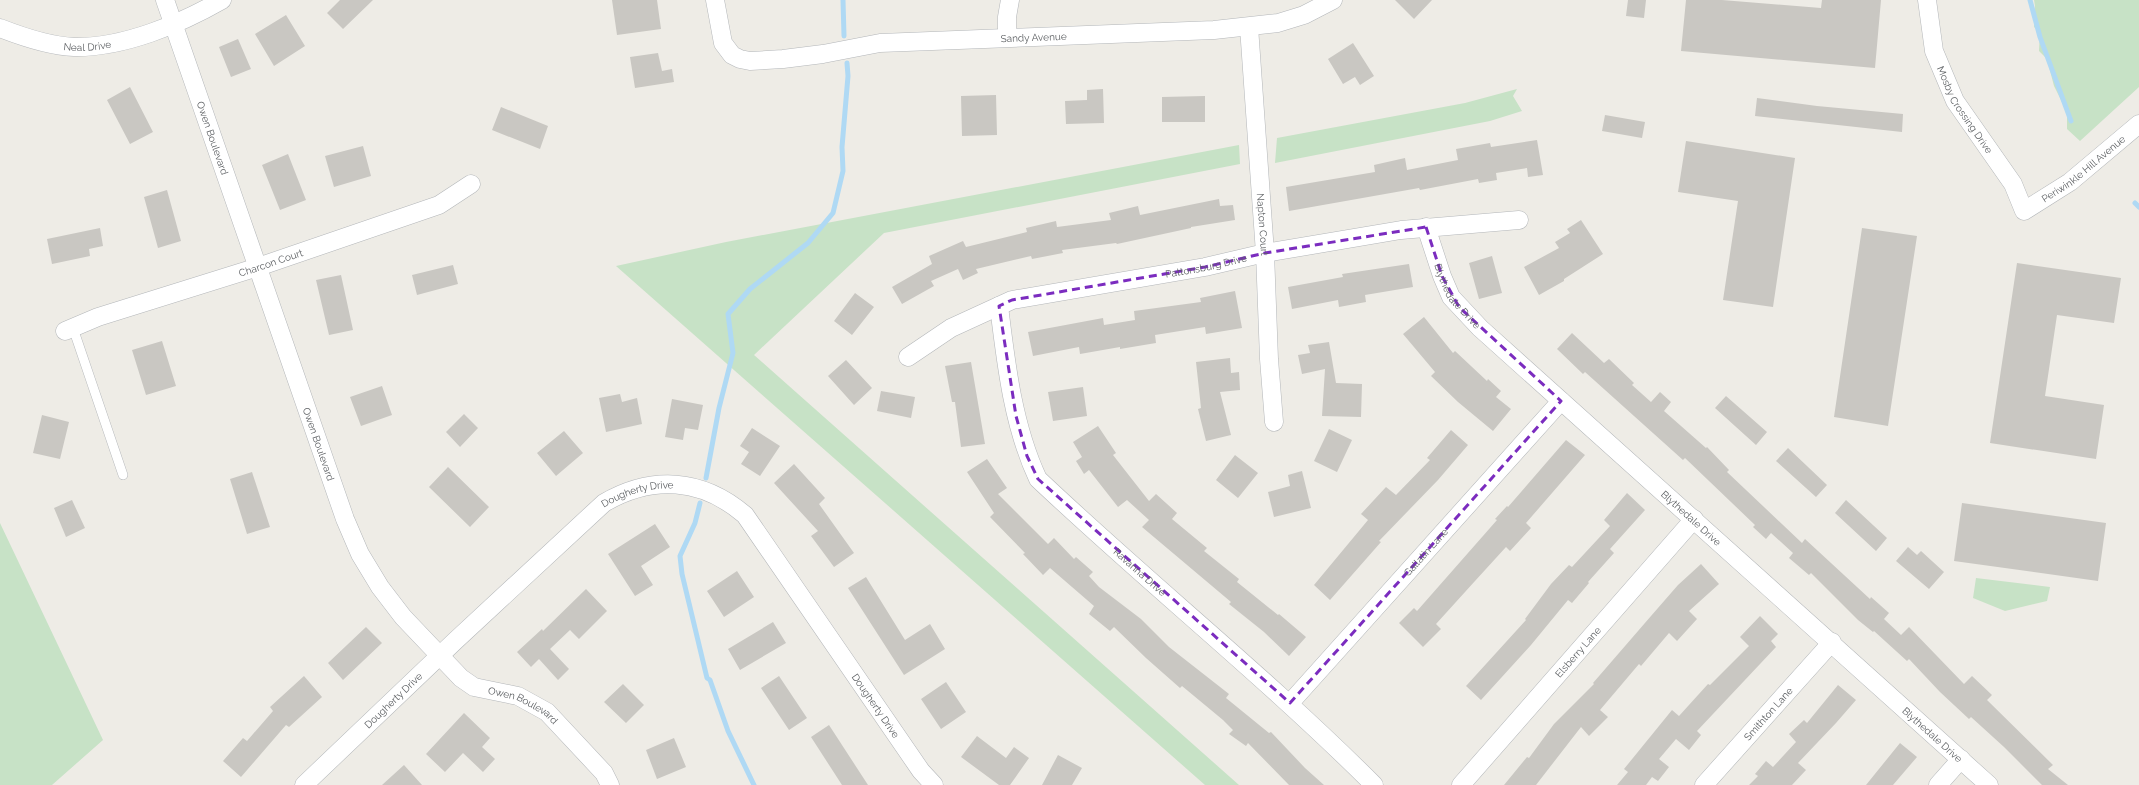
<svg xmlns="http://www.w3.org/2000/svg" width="2139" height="785" viewBox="0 0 2139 785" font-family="Raleway,sans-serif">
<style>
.green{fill:#c7e2c6}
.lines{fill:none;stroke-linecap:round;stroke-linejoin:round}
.stream{stroke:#afd9f4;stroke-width:5}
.building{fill:#c9c7c2}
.service-casing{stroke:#b3b6b9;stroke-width:10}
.minor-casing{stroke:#b3b6b9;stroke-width:19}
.service{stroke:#fff;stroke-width:9}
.minor{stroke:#fff;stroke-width:18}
.marked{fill:none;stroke:#7b2cbf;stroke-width:3;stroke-dasharray:8 5;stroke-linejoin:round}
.labels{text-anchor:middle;stroke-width:3.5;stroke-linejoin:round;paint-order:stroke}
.street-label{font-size:10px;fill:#5e6164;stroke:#fff}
</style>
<rect width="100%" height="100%" fill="#eeece6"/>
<path class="green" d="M2034 0H2139V87L2080 141 2067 129V112L2054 86 2047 59 2039 51 2040 32 2034 27 2035 6Z
M1517 89 1513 96 1522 111 1490 121 1275 163 1277 138 1465 103Z
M1239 145 1240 164 884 233 754 355 1239 785H1205L616 266 726 242Z
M0 523 103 740 52 785H0Z
M1976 578 2050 587 2047 601 2005 611 1973 598Z"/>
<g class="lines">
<path class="stream" d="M843 0 844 36
M2030 0 2040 37 2071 121
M2135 203 2139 207
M706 478 719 408 733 353 728 314 750 289 808 243 833 213 843 171 842 147 848 76 847 63
M700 503 695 523 680 556 682 574 707 678 710 680 728 731 754 785"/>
</g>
<path class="building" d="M340 0H373L343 29 327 13Z
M612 0H657L661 29 617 35Z
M1395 0H1432L1414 19Z
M1628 0H1646L1644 18 1626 16Z
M1686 0H1722L1821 8 1822 0H1881L1875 68 1681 51Z
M286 15 305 46 274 66 255 34Z
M238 39 251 69 231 77 219 47Z
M1353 43 1374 76 1360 85 1355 77 1343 84 1328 59Z
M658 53 662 71 672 69 674 82 635 88 630 57Z
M130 87 153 132 130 144 107 100Z
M1103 89 1104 123 1066 124 1065 101 1087 100V90Z
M996 95 997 135 962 136 961 96Z
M1205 96V122H1162V97Z
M1757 98 1817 106 1903 114 1902 132 1755 116Z
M501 107 548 126 540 149 492 130Z
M1605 115 1645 122 1642 138 1602 131Z
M1537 140 1543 175 1528 177 1527 168 1496 173 1497 180 1479 183 1478 179 1420 190 1419 188 1289 211 1286 187 1375 172 1374 165 1405 158 1407 170 1458 160 1456 149 1490 143 1491 147Z
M1686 141 1795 158 1773 307 1723 300 1738 201 1678 192Z
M363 146 371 176 334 187 325 156Z
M288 154 306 200 280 210 262 165Z
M167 190 181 241 158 248 144 197Z
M1219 199 1220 206 1233 205 1235 220 1191 227V228L1117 244 1116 243 1062 250 1063 253 1032 259 1031 256 976 269 978 273 963 280 958 269 931 281 934 286 902 304 892 287 932 264 929 256 963 241 966 247 1027 232 1026 228 1056 221 1057 227 1111 220 1109 213 1138 206 1140 215Z
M1581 220 1603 254 1564 279V281L1539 295 1524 267 1559 248 1555 242 1570 233 1567 229Z
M100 228 103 246 89 249 90 256 52 264 47 239Z
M1862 228 1917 236 1888 426 1834 417Z
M1492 256 1502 293 1479 299 1469 263Z
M2017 263 2121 278 2114 323 2057 315 2045 396 2104 405 2096 459 1990 443Z
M1409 264 1413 287 1365 295 1366 302 1339 307 1338 300 1292 309 1288 287 1343 277 1342 274Z
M453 265 458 284 417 295 412 275Z
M341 275 353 330 329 335 316 280Z
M1235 291 1242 328 1206 334 1205 327 1155 335 1156 343 1120 349V347L1080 354 1079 347 1033 356 1028 332 1103 318 1104 325 1135 320 1134 311 1201 302 1200 298Z
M855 293 874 307 852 335 834 321Z
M1424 317 1453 353 1455 351 1487 381 1488 379 1501 391 1496 397 1511 409 1493 431 1458 402 1431 376 1435 372 1403 334Z
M1572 333 1604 363 1609 359 1634 383 1632 385 1651 402 1660 392 1671 402 1664 411 1706 448 1707 447 1729 470 1727 472 1802 543 1805 539 1870 599 1871 597 1889 613 1884 619 1901 635 1909 627 1964 684 1972 676 1992 695 1987 700 2053 765 2048 769 2068 785H2042L2004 747 1971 717 1969 719 1940 692 1909 659 1907 661 1874 631 1873 632 1858 620 1811 573 1809 575 1789 558 1793 553 1771 533 1766 539 1753 527 1755 525 1685 458 1683 460 1585 372 1583 374 1557 349Z
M162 341 176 386 146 395 132 350Z
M1329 342 1336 383 1362 384 1361 417 1322 416 1325 369 1302 374 1298 355 1310 353 1308 345Z
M1230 358 1231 373 1239 372 1240 390 1220 392 1231 435 1206 441 1198 409 1201 408 1196 362Z
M846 360 872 388 854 405 828 376Z
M971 362 985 444 961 447 955 402H952L945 366Z
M382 386 392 415 361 426 350 397Z
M1083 387 1087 416 1053 421 1048 392Z
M881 391 915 397 911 418 877 411Z
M620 394 622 402 637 398 642 424 606 432 599 398Z
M1726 396 1767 432 1756 445 1715 408Z
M672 399 703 405 698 430 685 428 683 440 665 437Z
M464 414 478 428 460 447 446 432Z
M42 415 69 422 60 459 33 453Z
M1098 426 1116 453 1113 455 1149 501 1156 494 1177 513 1172 519 1207 548 1204 551 1239 579 1237 582 1278 615 1279 614 1306 637 1289 656 1264 632 1229 604 1231 602 1142 527 1149 520 1127 500 1118 507 1089 470 1084 474 1076 461 1082 457 1073 442Z
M752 428 780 446 760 476 741 464 749 452 740 446Z
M1329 429 1352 440 1337 472 1314 461Z
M1451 430 1468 445 1438 480 1379 541 1381 542 1330 600 1314 585 1368 520 1361 514 1386 487 1396 495 1430 460 1427 458Z
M564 431 583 453 556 476 537 453Z
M1566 440 1585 455 1526 523 1531 528 1510 551 1506 547 1475 581 1436 624 1441 629 1423 647 1399 623 1414 608 1417 611 1497 520 1495 519 1507 506 1508 507Z
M1788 448 1827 485 1816 497 1776 461Z
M1235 455 1258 473 1238 498 1216 480Z
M987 459 1007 488 998 494 1048 544 1054 538 1074 559 1076 557 1093 572 1089 576 1099 587 1141 619 1169 647 1229 694 1226 698 1269 733 1271 732 1305 768 1324 785H1289L1248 743 1246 746 1229 734 1233 730 1223 720 1182 686 1180 688 1146 658 1114 627 1110 631 1089 614 1094 606 1050 568 1043 575 1023 554 1025 553 990 517 994 513 967 472Z
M794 464 825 498 819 504 854 553 834 567 811 536 818 531 774 483Z
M448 467 489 507 470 527 429 487Z
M1302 471 1311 508 1274 517 1268 492 1290 486 1288 475Z
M252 472 270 527 247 534 230 479Z
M1627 493 1645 510 1610 549 1614 553 1588 582 1589 583 1572 603 1568 600 1531 645 1481 700 1466 686 1526 620 1525 619 1551 584 1569 565 1572 567 1610 526 1604 520Z
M72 500 85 528 66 537 54 508Z
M1846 500 1887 538 1876 551 1835 513Z
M1962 503 2106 523 2098 581 1954 561Z
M655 524 670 547 641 566 653 585 635 596 608 554Z
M1908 547 1917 555 1921 551 1944 572 1929 589 1896 561Z
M1701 564 1719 584 1689 611 1697 619 1677 641 1669 633 1641 666 1639 664 1600 710 1608 717 1589 736 1581 727 1536 785H1504L1527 757 1529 758 1554 724 1594 684 1593 683 1651 616 1678 585Z
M737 571 754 597 724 617 707 591Z
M866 577 905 640 930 624 945 649 904 675 848 588Z
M586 589 607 611 579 639 570 630 550 649 569 669 558 680 539 659 531 667 517 652 542 629 543 631Z
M1760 616 1778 634 1771 641 1776 647 1697 731 1701 735 1689 750 1676 739 1659 759 1669 767 1658 781 1652 777 1646 785H1617L1628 772 1624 769 1672 710 1679 716 1708 684 1710 685 1749 646 1740 637Z
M773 622 786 643 740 670 728 649Z
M366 627 382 643 343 680 328 663Z
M304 676 322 697 289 727 286 725 241 777 223 761 243 738 247 741 273 711 270 707Z
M779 676 807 718 789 730 761 688Z
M946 682 966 712 941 729 921 699Z
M623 684 644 705 626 723 604 702Z
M1838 685 1856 700 1836 723 1798 763 1806 770 1792 785H1749L1758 776 1755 774 1766 761 1773 767 1796 742 1789 734 1804 720 1807 723Z
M464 713 490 738 482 747 495 759 483 772 463 753 445 772 426 754Z
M829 725 868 785H842L811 737Z
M977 736 1006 758 1014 747 1029 758 1010 785H999L961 757Z
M674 738 686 767 657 779 646 750Z
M1900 743 1917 757 1893 785H1866Z
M1058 755 1082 768 1072 785H1042Z
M404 765 422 785H382Z"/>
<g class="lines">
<g class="service-casing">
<path id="service" d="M73 328 123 475"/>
</g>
<g class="minor-casing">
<g id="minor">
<path id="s1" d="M165 0 345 519 360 554 380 587 403 617 461 678 474 687 518 696 547 712 604 773 610 785"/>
<path id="s2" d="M715 0 723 43 732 55 740 59 750 61 783 59 823 54 880 43 1214 30 1278 23 1304 15 1333 0"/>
<path id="s3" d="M1927 0 1934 51 1955 101 2013 184 2024 211 2070 182 2139 124"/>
<path id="s4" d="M1249 27 1265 253 1269 359 1274 422"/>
<path id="s5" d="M0 28C23 37 50 46 74 47 123 48 180 24 222 0"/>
<path d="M1007 37V17L1010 0"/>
<path id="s6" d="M1426 227 1442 276 1451 297 1480 328 1989 785"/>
<path id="s7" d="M999 306C1006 364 1013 426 1038 479 1148 583 1267 678 1374 785"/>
<path id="s8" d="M65 331 98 317 258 267 439 205 471 184"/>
<path id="s9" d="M908 357 951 328 1012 300 1205 267 1265 253 1401 230 1519 220"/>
<path id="s10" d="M1290 703 1561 401"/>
<path id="s11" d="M304 785 455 641 604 503C652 475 702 478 745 515L921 771 934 785"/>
<path id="s12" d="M1461 785 1694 519"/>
<path id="s13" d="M1704 785 1832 642"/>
<path d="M1938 785 1961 759"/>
</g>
</g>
<use href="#service" class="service"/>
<use href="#minor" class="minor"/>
</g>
<path class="marked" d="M1426 227 1442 276 1459 307 1561 401 1290 703 1038 479 1027 456 1016 416 999 306 1012 300 1205 267 1265 253Z"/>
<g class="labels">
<g class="street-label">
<text dy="4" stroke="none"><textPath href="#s2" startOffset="363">Sandy Avenue</textPath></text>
<text dy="4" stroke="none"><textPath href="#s5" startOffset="90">Neal Drive</textPath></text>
<text dy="4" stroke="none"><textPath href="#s3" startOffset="118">Mosby Crossing Drive</textPath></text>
<text dy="4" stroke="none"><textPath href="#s1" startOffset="146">Owen Boulevard</textPath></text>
<text dy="4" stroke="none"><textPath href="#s3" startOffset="309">Periwinkle Hill Avenue</textPath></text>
<text dy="4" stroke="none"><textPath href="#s4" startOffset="198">Napton Court</textPath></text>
<text dy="4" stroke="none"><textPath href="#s8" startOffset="217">Charcon Court</textPath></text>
<text dy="4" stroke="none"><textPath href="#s9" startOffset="316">Pattonsburg Drive</textPath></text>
<text dy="4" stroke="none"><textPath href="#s6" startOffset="77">Blythedale Drive</textPath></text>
<text dy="4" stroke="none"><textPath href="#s1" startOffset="470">Owen Boulevard</textPath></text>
<text dy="4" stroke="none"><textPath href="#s11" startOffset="447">Dougherty Drive</textPath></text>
<text dy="4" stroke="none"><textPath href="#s6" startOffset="401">Blythedale Drive</textPath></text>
<text dy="4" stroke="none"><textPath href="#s10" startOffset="203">Gallatin Lane</textPath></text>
<text dy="4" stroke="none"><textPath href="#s7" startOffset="316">Ravanna Drive</textPath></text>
<text dy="4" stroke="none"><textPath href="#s12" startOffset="177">Elsberry Lane</textPath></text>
<text dy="4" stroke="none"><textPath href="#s11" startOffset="123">Dougherty Drive</textPath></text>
<text dy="4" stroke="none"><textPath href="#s11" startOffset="795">Dougherty Drive</textPath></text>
<text dy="4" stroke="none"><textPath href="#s1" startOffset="817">Owen Boulevard</textPath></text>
<text dy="4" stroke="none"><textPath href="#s13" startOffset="96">Smithton Lane</textPath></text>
<text dy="4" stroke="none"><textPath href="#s6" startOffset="725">Blythedale Drive</textPath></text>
</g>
</g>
</svg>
